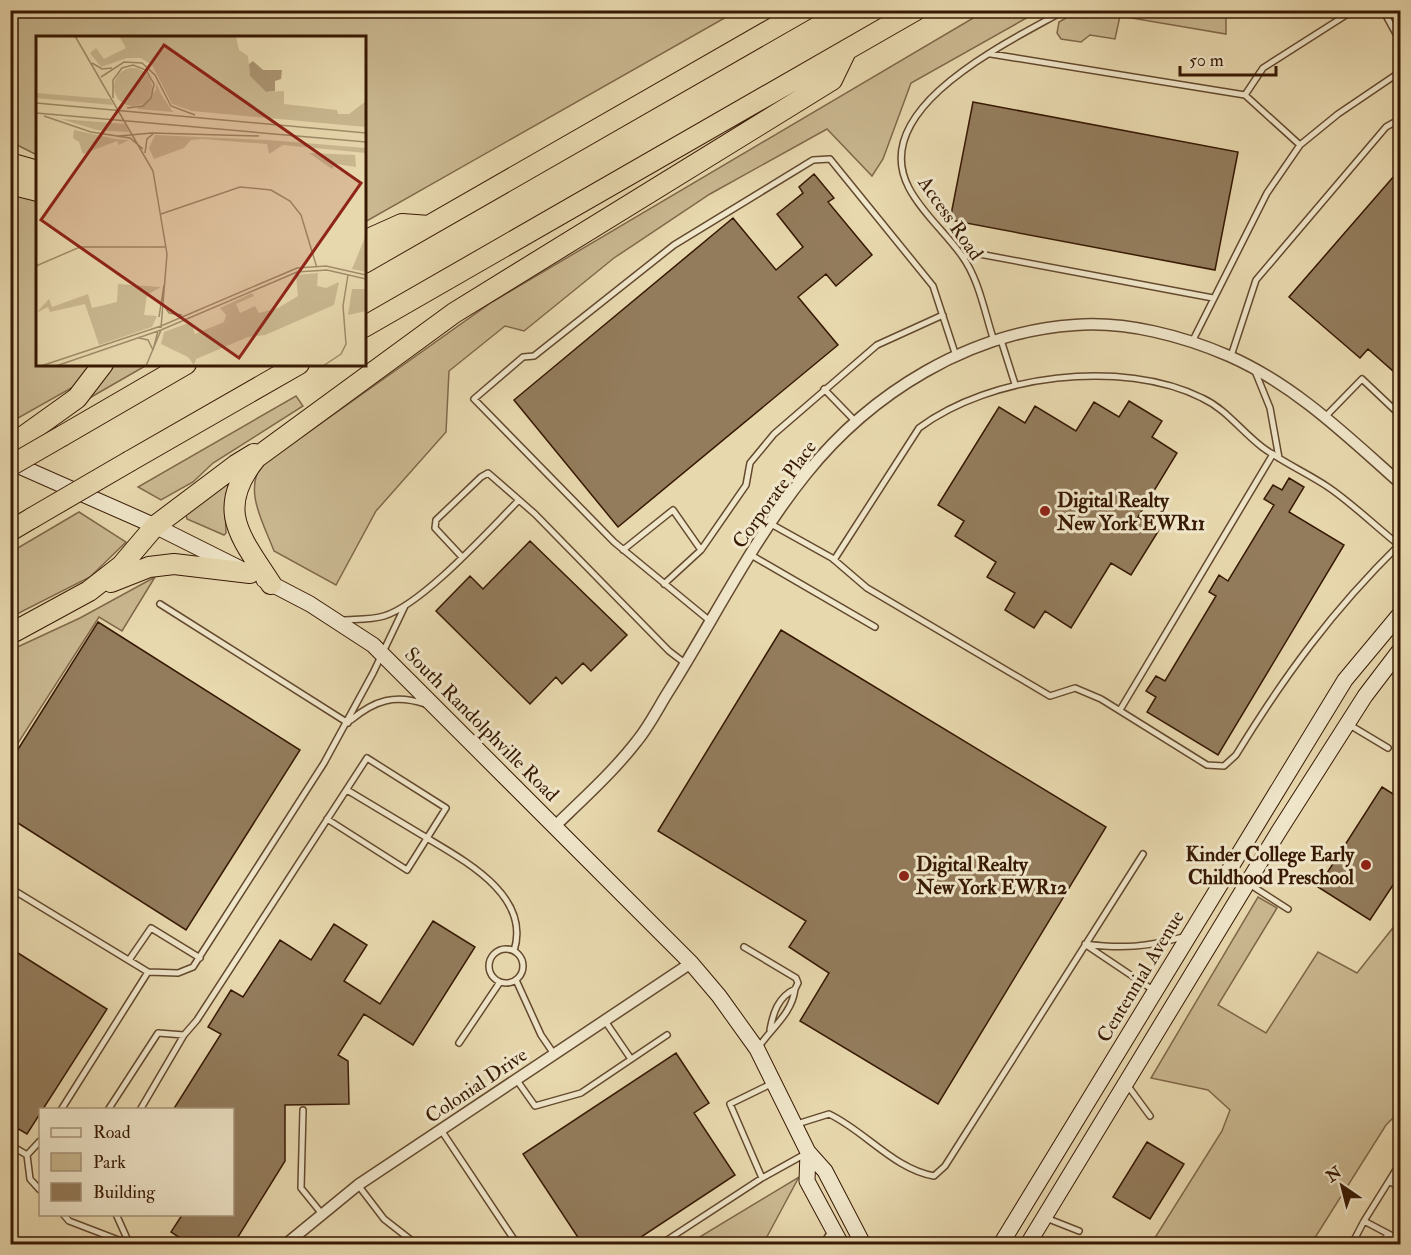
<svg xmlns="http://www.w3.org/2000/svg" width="1411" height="1255" viewBox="0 0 1411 1255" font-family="'IM FELL Double Pica',serif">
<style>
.green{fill:#cab891;stroke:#80684a;stroke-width:1.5}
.building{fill:#937c5c;stroke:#371903;stroke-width:1.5}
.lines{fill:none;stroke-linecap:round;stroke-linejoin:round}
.lane-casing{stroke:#63492e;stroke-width:8}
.street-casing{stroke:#63492e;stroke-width:13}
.secondary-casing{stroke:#371903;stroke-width:17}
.highway-casing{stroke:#371903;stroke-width:22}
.lane{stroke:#f0e6ca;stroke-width:5}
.street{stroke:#f0e6ca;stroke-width:10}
.secondary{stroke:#f0e6ca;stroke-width:15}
.highway{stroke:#e8d8ae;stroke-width:20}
.highway-bridge-casing{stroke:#371903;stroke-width:22;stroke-linecap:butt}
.highway-bridge{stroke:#e8d8ae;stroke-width:20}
.poi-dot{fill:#8f2418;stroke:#f0e6ca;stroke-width:2}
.labels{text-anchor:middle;stroke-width:6;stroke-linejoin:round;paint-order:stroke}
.street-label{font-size:20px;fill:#371903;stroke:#f0e6ca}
.poi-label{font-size:20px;font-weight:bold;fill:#371903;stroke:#f0e6ca;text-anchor:start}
.inset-road{fill:none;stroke:#a18c6a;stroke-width:1.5}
.view{fill:#8f2418;fill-opacity:0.15;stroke:#8f2418;stroke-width:3}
.inset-edge{fill:none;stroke:#371903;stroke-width:3}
</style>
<rect width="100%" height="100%" fill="#e8d8ae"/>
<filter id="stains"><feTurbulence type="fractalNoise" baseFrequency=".00333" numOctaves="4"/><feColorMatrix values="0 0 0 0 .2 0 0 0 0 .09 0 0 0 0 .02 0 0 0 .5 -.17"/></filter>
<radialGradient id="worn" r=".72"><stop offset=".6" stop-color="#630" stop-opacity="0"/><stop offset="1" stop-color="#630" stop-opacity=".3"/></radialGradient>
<path class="green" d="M1080 10 1226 11V34L1120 16 1115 39 1090 35 1081 42 1061 39 1057 33 1059 22Z
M10 11 11 10 737 11 365 222 364 38H38L37 155 11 142Z
M985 11H1039L911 83 883 159 872 176 827 129 710 194 614 258 524 331 505 326 449 371 446 432 376 511 336 585 274 551C264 524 244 492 261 466L492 302Z
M10 193 37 200 38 364 93 365 75 386 11 422Z
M111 365H147L86 400Z
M296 396 303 406 213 463 193 482 161 500 138 487Z
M234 474 225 507 226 533 224 535 187 519 186 515Z
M79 512 126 542 90 577 11 617V552Z
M155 577 122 631 99 617 11 754V650L80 618Z
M1258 897 1277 908 1218 1005 1266 1033 1318 952 1357 973 1400 919V1111L1386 1125 1311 1244H1151L1222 1131 1230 1110 1208 1090 1151 1078Z
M799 1177 763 1244H688Z"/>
<path class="building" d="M973 102 1238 152 1215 270 950 220Z
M1401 168V378L1368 349 1360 358 1289 297Z
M814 174 834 198 828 202 872 255 836 286 826 274 798 297 838 345 618 527 514 400 733 218 776 270 803 247 777 214 803 193 799 187Z
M1129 401 1162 421 1152 437 1177 453 1138 517 1159 530 1131 575 1111 563 1071 628 1045 611 1034 628 1005 610 1015 593 987 577 996 562 955 536 964 521 938 505 999 407 1025 423 1035 406 1076 431 1094 402 1119 417Z
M1289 478 1304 487 1289 512 1344 545 1218 755 1147 712 1156 697 1146 691 1156 676 1165 681 1216 596 1209 592 1219 575 1228 581 1274 505 1264 499 1273 485 1282 490Z
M530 541 627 635 591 671 583 663 562 684 556 677 530 704 436 611 470 576 483 589Z
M98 622 300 750 186 930 10 818V762Z
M781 630 1106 827 938 1104 800 1021 829 973 789 947 806 921 658 831Z
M1382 787 1401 799V873L1370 920 1318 887Z
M433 921 475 947 413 1045 364 1014 338 1055 348 1061 349 1104 285 1105V1161L233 1245H191L171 1232 182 1215H232V1110H173L221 1034 208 1027 231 990 243 997 280 940 311 960 334 924 367 945 344 981 380 1004Z
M10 948 107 1009 27 1134 10 1124Z
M676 1053 709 1103 694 1113 735 1175 629 1245H583L523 1154Z
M1147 1142 1184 1164 1150 1219 1113 1197Z"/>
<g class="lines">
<g class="lane-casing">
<path id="lane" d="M1383 10 1400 41
M991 54 1245 95 1300 145
M1245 95 1263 68 1354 10
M964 257 974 253 1213 298
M1001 340 1015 384
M994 341C985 314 979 279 962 256 946 233 922 213 909 188 866 107 1013 40 1065 10
M1192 342 1267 193 1300 145 1338 114 1400 72
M1231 356 1256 280 1386 127 1400 119
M1255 371 1270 408 1279 458
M824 389 856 422
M1325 417 1362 379 1400 415
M771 524 832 558 867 588 1050 696 1075 688 1101 699 1207 765 1224 766 1236 755C1285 675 1332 611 1399 545 1375 526 1353 504 1328 487 1307 473 1282 462 1262 447 1240 430 1226 409 1202 398 1122 358 990 375 919 428L834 560
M623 550 673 510 701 550
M751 555 875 627
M462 557 435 528 436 520 481 477 488 473 519 500
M664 584 701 550 746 485 750 463 774 434 877 345 943 315
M160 604 348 723
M342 620C356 619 371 620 384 616 423 604 488 531 519 500L535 514 669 651 686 664
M710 621 614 542 474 399 523 357 534 356 674 245 813 160 830 159 933 286 956 356
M1120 710 1273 454
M351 720C375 700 395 694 425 704
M1348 724 1388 748
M347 790C372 805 397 820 422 835 461 859 532 894 514 951
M1249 884 1288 909
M10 888 148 972 178 973 193 967 324 763 373 673 405 606
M1085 944C1122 949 1147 947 1183 937
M1086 945 1153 990
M744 947 796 978 798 983 795 989
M489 966a17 17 0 1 1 34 0a17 17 0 1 1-34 0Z
M129 960 151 928 200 958
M516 980 541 1035 554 1054
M605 1021 631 1059
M459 1043 500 982
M758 1048C771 1028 792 1014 795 989 778 997 773 1013 770 1030
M516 1079 535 1106 581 1093 667 1035
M1128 1086 1150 1116
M61 1110 148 972
M108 1110 158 1033 184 1035 197 1020 367 758 446 808 407 870 327 819
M140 1110 184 1035
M303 1110 301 1188 322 1214
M797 1124 829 1114C865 1131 894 1169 934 1176L945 1166 1143 854
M441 1130 517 1244
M10 1145 27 1155 40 1141
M27 1155 30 1179 40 1190
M762 1178 730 1104 773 1083
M1389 1181 1400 1163
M358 1185 384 1219 416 1244
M1400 1188 1389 1181 1364 1221 1400 1240
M63 1214 69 1221 129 1244
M116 1214 129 1243
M1046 1218 1079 1231
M661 1244 762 1178 807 1153
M823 1244 832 1230
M1352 1244 1364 1221
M1382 1244 1388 1234"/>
</g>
<g class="street-casing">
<path id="street" d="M555 826C583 799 613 772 637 741 650 725 659 706 670 689 715 617 753 540 806 474 871 393 969 332 1075 325 1126 321 1183 336 1229 356 1295 385 1347 436 1400 483
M286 1244 358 1185 691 963"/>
</g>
<g class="secondary-casing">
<path id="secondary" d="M10 462 155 526 239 568
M264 580 310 604 373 645 691 963 719 996 757 1049 808 1152 825 1171 863 1244
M808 1152 807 1181 841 1244
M1001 1244 1345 680 1400 614
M1028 1244 1279 831 1365 696 1400 650"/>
</g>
<g class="highway-casing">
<path id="highway" d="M10 163 38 171
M10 184 38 191
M364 241 402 224 429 226
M364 263 805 10
M364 327 916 10
M62 436 186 364
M10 446 77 398 103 364
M130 461 299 364
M10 531 32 518
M111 582 149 567 174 564 250 573
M271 584C241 537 214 510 256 458L454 313 832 80 846 51
M10 634 89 591 121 566 155 526 236 465 254 454"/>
</g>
<use href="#lane" class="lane"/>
<use href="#street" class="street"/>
<use href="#secondary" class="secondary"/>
<use href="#highway" class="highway"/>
<g class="highway-bridge-casing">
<path id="highway-bridge" d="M10 466 62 436
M32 518 130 461"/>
</g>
<use href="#highway-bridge" class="highway-bridge"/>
</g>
<g class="poi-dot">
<circle cx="1045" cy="511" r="6"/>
<circle cx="1366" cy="865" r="6"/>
<circle cx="904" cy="876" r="6"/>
</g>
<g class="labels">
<g class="street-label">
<text transform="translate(951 218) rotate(55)" y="7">Access Road</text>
<text transform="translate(774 494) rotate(-54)" y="7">Corporate Place</text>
<text transform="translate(482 724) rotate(45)" y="7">South Randolphville Road</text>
<text transform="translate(1140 976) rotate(-59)" y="7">Centennial Avenue</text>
<text transform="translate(476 1085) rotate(-34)" y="7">Colonial Drive</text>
</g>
<g class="poi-label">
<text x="1057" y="507">Digital Realty<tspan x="1057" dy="23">New York EWR11</tspan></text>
<text x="1354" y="861" text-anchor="end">Kinder College Early<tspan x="1354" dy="23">Childhood Preschool</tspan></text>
<text x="916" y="871">Digital Realty<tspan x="916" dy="23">New York EWR12</tspan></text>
</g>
</g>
<g transform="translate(36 36)">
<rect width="330" height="330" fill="#e8d8ae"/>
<path d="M83 0H200L203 14 212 20 214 40 230 56 248 55V68L301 74 302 78H313L330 65V91L156 75 136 68 116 29 105 22H91L65 31 54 17 60 12 68 23 90 12ZM78 51a19 19 0 1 1 38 0a19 19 0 1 1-38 0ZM120 47 125 58 137 76 101 73 120 54ZM0 57 74 63 77 69 0 62ZM25 83 89 88 93 96 61 94ZM38 94 79 103 93 104 83 109 81 105 47 118 43 106 37 102ZM119 99 232 104 330 112V117L247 109 233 118 231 108 167 103 155 104 148 112 118 123 113 112ZM273 117 319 119 320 131 300 128 296 133ZM330 199V236L316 233ZM282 237 281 250 290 252 303 246 298 269 229 299 212 301 160 323 158 329 152 321 125 308 128 296 155 286 159 298 188 286 190 279 184 272 216 257 218 260 200 268 204 277 219 270 223 277 242 272 262 260 260 239ZM82 248 125 251 111 259 108 279 121 280 116 291 63 309 49 268 14 276 12 271 0 277 13 263 16 271 52 258 56 272 81 266ZM316 253H330V275L312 279Z" fill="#cab891"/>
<path d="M217 25 227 34H246L245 43 239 45V55L230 56 214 40 213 28Z" fill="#ac9774"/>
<path class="inset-road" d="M39 0 117 135 131 218 125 292M56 27 66 33 76 32M65 41 88 26 106 27 119 39 135 70 159 79M77 62V44L86 32 97 29 110 34 118 48 115 62 107 70 91 72M0 67 330 97M0 77 330 106M8 80 55 96 94 102 107 113M83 100 116 97 223 100M109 117 111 103 117 98M125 178 204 151 235 154 254 165 265 179 281 232M0 230 44 211H129M127 268 133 277 146 279M123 281 128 249M103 302 112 304 117 314M117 314 122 295M5 330 125 290 261 232 290 230 330 239M20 330 125 294 261 236 291 234 330 243M110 330 125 294M287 330 305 318 310 308 307 270 312 239"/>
<path class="view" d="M128 9 325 147 203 322 5 184Z"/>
<rect width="330" height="330" class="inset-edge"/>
</g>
<rect width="1411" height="1255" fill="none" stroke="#e8d8ae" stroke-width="36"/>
<rect x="12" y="12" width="1387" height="1231" fill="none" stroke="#371903" stroke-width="3"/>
<rect x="18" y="18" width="1375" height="1219" fill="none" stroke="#371903" stroke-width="1.5"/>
<rect x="39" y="1108" width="195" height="108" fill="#f0e6ca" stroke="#a6947a" stroke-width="1.5"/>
<rect x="51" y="1128" width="30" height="9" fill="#f0e6ca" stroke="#a6947a" stroke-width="1.5"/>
<text x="93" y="1138" font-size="18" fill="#371903">Road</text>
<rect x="51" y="1153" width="30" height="18" fill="#cab891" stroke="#a6947a" stroke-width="1.5"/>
<text x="93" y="1168" font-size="18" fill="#371903">Park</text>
<rect x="51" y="1183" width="30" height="18" fill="#937c5c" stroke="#a6947a" stroke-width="1.5"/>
<text x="93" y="1198" font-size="18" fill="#371903">Building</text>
<g transform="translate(1342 1186) rotate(325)" stroke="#f0e6ca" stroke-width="4.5" paint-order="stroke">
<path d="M0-4.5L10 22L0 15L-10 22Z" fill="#371903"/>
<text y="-9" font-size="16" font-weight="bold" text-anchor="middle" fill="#371903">N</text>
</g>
<path d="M1180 66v9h96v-9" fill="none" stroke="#371903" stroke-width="3"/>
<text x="1189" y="66" font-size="18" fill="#371903" stroke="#f0e6ca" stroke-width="4.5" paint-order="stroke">50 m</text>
<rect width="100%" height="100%" filter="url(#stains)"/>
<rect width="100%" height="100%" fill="url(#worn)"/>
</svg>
